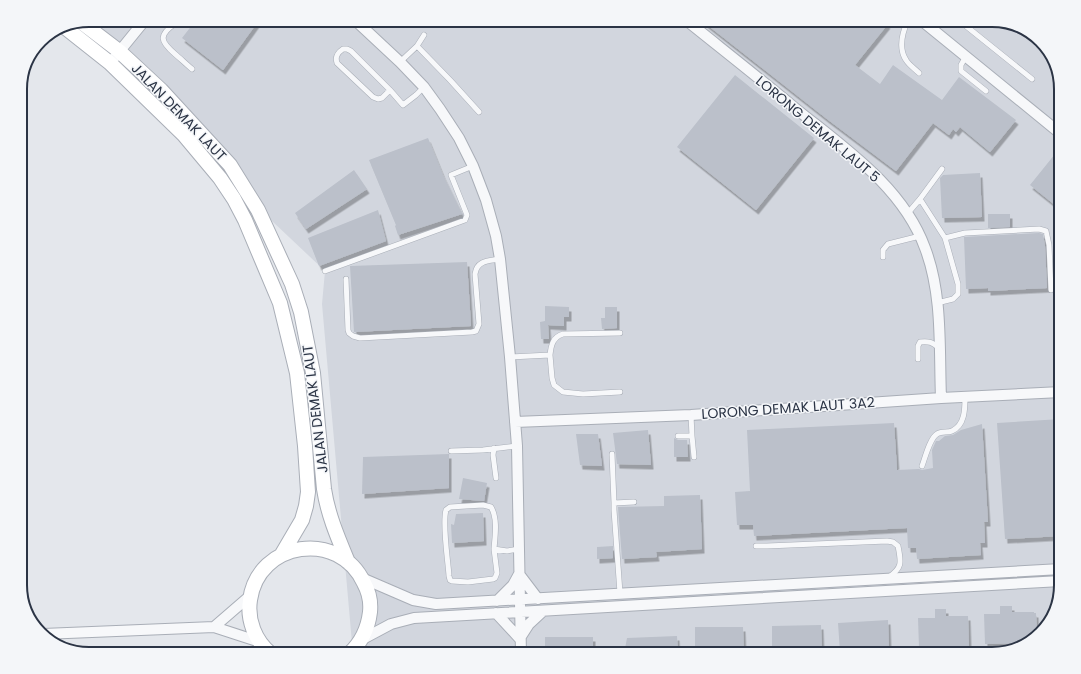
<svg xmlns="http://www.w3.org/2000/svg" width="1081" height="674" viewBox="0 0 1081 674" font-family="Poppins,sans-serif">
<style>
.built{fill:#d2d6de}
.building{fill:#bbc0ca;filter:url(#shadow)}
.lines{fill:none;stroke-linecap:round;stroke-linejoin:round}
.lane-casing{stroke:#a9aeb7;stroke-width:6}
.street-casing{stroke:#a9aeb7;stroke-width:12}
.secondary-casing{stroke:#a9aeb7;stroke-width:16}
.lane{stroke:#f7f8fa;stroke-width:5}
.street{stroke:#f7f8fa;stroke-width:10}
.secondary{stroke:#fff;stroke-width:14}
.labels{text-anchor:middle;stroke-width:3;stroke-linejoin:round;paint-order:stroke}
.street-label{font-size:14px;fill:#2b3445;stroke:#f4f6f9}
.rim{fill:none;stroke:#2b3445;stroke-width:2}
</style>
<defs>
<filter id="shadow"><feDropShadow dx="2.5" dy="4.5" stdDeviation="0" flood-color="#0004"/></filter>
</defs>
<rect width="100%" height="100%" fill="#e4e7ec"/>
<path class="built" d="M89 20H992L1030 32 1052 55 1061 89V585L1049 623 1026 645 992 654H353L322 304 325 271 64 25Z"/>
<path class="building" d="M196 20H259L223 70 182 38Z
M701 20H882L888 24 855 65 880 84 893 65 942 100 959 77 1016 120 990 152 960 127 956 132 953 129 949 135 933 123 896 171 827 119Z
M735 75 814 138 756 210 677 147Z
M428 138 443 175 462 214 398 235 395 226 396 225 369 160Z
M1055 154 1061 159V198L1055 205 1030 185Z
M354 170 367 189 306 229 295 213Z
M980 173 982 217 942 218 940 178 943 175Z
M378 210 386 241 319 266 308 238Z
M988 214H1010V227L988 228Z
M1039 233 1043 234 1045 246 1047 288 988 291V288L966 289 964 237Z
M1053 244H1061V306L1055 307Z
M467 262 471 326 354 332 350 266Z
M545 306 569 307V317H564V326L548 325 549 339H541L540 322 545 321Z
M605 307H617V328L602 329 601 318H605Z
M1061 419V536L1005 539 997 423Z
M894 423 897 470 919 469 922 470 933 468 932 450 936 441H939L945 436 953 435 961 430 982 424 988 522H984L985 543H980L981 555 917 559 916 548H908L907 528 754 536 753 525H737L735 492 750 491 747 430Z
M648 430 651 465 617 464 613 433Z
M576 434H598L602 466 580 465Z
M674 438 678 440H687L688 457H674Z
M449 454V488L362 494 363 457Z
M463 478 487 483 484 501 459 499Z
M700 495 702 549 656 552 657 557 622 559 618 507 664 506V496Z
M483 513 484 541 452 543 451 524 454 525 456 514Z
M613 546V558L597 559V547Z
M1000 606H1012V612H1034V613H1036L1037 635 1028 643 985 644 984 614H1000Z
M935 609H946V616H968L969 647 919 648 918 618H935Z
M888 620 889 649 840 652 838 623Z
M821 625 822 654H772V626Z
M695 627H743L744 654H695Z
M677 636 678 654H624L627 638Z
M545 637H593V654H545Z"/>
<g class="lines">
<g class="lane-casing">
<path id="lane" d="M168 20 176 23 180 20
M908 20C903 31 898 48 906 60 909 65 915 69 919 73
M962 20 966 26 1032 79
M176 23C158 35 160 41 175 54 181 59 186 64 192 69
M417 46 424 35
M343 49H347L351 51 390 90 382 98 378 99 373 97 337 63C335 57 337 53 343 49Z
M966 56 961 65V71L986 91
M400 62 417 46 450 80 479 112
M390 90 403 105 416 95 424 87
M920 199 945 238
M908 213 920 199 942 169
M883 257V250L888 244 920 236
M325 271 465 220 467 215 451 175 473 166
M346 279 348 330 349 333 353 336 360 338 472 332 476 331 479 324 475 274C477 260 489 261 500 259
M937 303 953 299 958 294V284L945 238 965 233 1039 229 1046 231 1049 245 1051 290
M550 355 552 378 554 385 563 392 583 394 620 392
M510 357 550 355C551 345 553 337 563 334L620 333
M918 359V346L920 342C929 341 932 342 939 348
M678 436H692L691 415
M692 436 694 457
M494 448 493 455 496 478
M451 451 483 450 517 446
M612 454 614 503
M922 466C925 458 930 438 937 434 941 431 948 433 952 431 965 425 965 409 965 397
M756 546H767L887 541 893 542 898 546C901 562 903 567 889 577
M494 549C495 536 498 519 491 507L483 505 450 507 446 510C442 524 448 560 449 576L450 580 452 581 468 582 493 579 495 578 497 573 494 549 507 551 519 549
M620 593 614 510V503L634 502"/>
</g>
<g class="street-casing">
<path id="street" d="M355 20 400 62 424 87 440 109 459 138 473 166 486 200 496 236 500 259 510 357 517 446 521 654
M686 20C722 49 759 78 795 108 843 147 903 187 925 248 943 295 939 349 941 398
M921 20 1061 134
M110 63 145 20
M515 422 691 415 941 398 1061 392
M519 574 538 599
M362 578 413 600 436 604 1061 569
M497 601 513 585 519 574
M496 613 520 639
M214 627 251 595
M43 634 214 627 257 641 261 644
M520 638 529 624 543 611
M361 640 391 624 414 618 1061 581"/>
</g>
<g class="secondary-casing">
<path id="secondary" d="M81 22 119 51 161 90 230 165 258 210 292 284 301 312 313 373 324 489C328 515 338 538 348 562
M62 25 110 63 184 135 220 178 234 199 245 220 280 303 297 373 305 446 308 492 306 506 302 520 282 554
M271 654C255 641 247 620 250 600 258 541 339 529 364 583 369 592 371 602 370 612 368 629 361 643 349 654"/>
</g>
<use href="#lane" class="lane"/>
<use href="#street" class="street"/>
<use href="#secondary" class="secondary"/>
</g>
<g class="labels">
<g class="street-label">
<text transform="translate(179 112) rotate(46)" y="5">JALAN DEMAK LAUT</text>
<text transform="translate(818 129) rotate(40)" y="5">LORONG DEMAK LAUT 5</text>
<text transform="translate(788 408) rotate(-4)" y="5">LORONG DEMAK LAUT 3A2</text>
<text transform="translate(315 409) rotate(-97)" y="5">JALAN DEMAK LAUT</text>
</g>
</g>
<path d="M0 0H1081V674H0ZM89 27H992A62 62 0 0 1 1054 89V585A62 62 0 0 1 992 647H89A62 62 0 0 1 27 585V89A62 62 0 0 1 89 27Z" fill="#f4f6f9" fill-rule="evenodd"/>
<path class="rim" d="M89 27H992A62 62 0 0 1 1054 89V585A62 62 0 0 1 992 647H89A62 62 0 0 1 27 585V89A62 62 0 0 1 89 27Z"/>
</svg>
